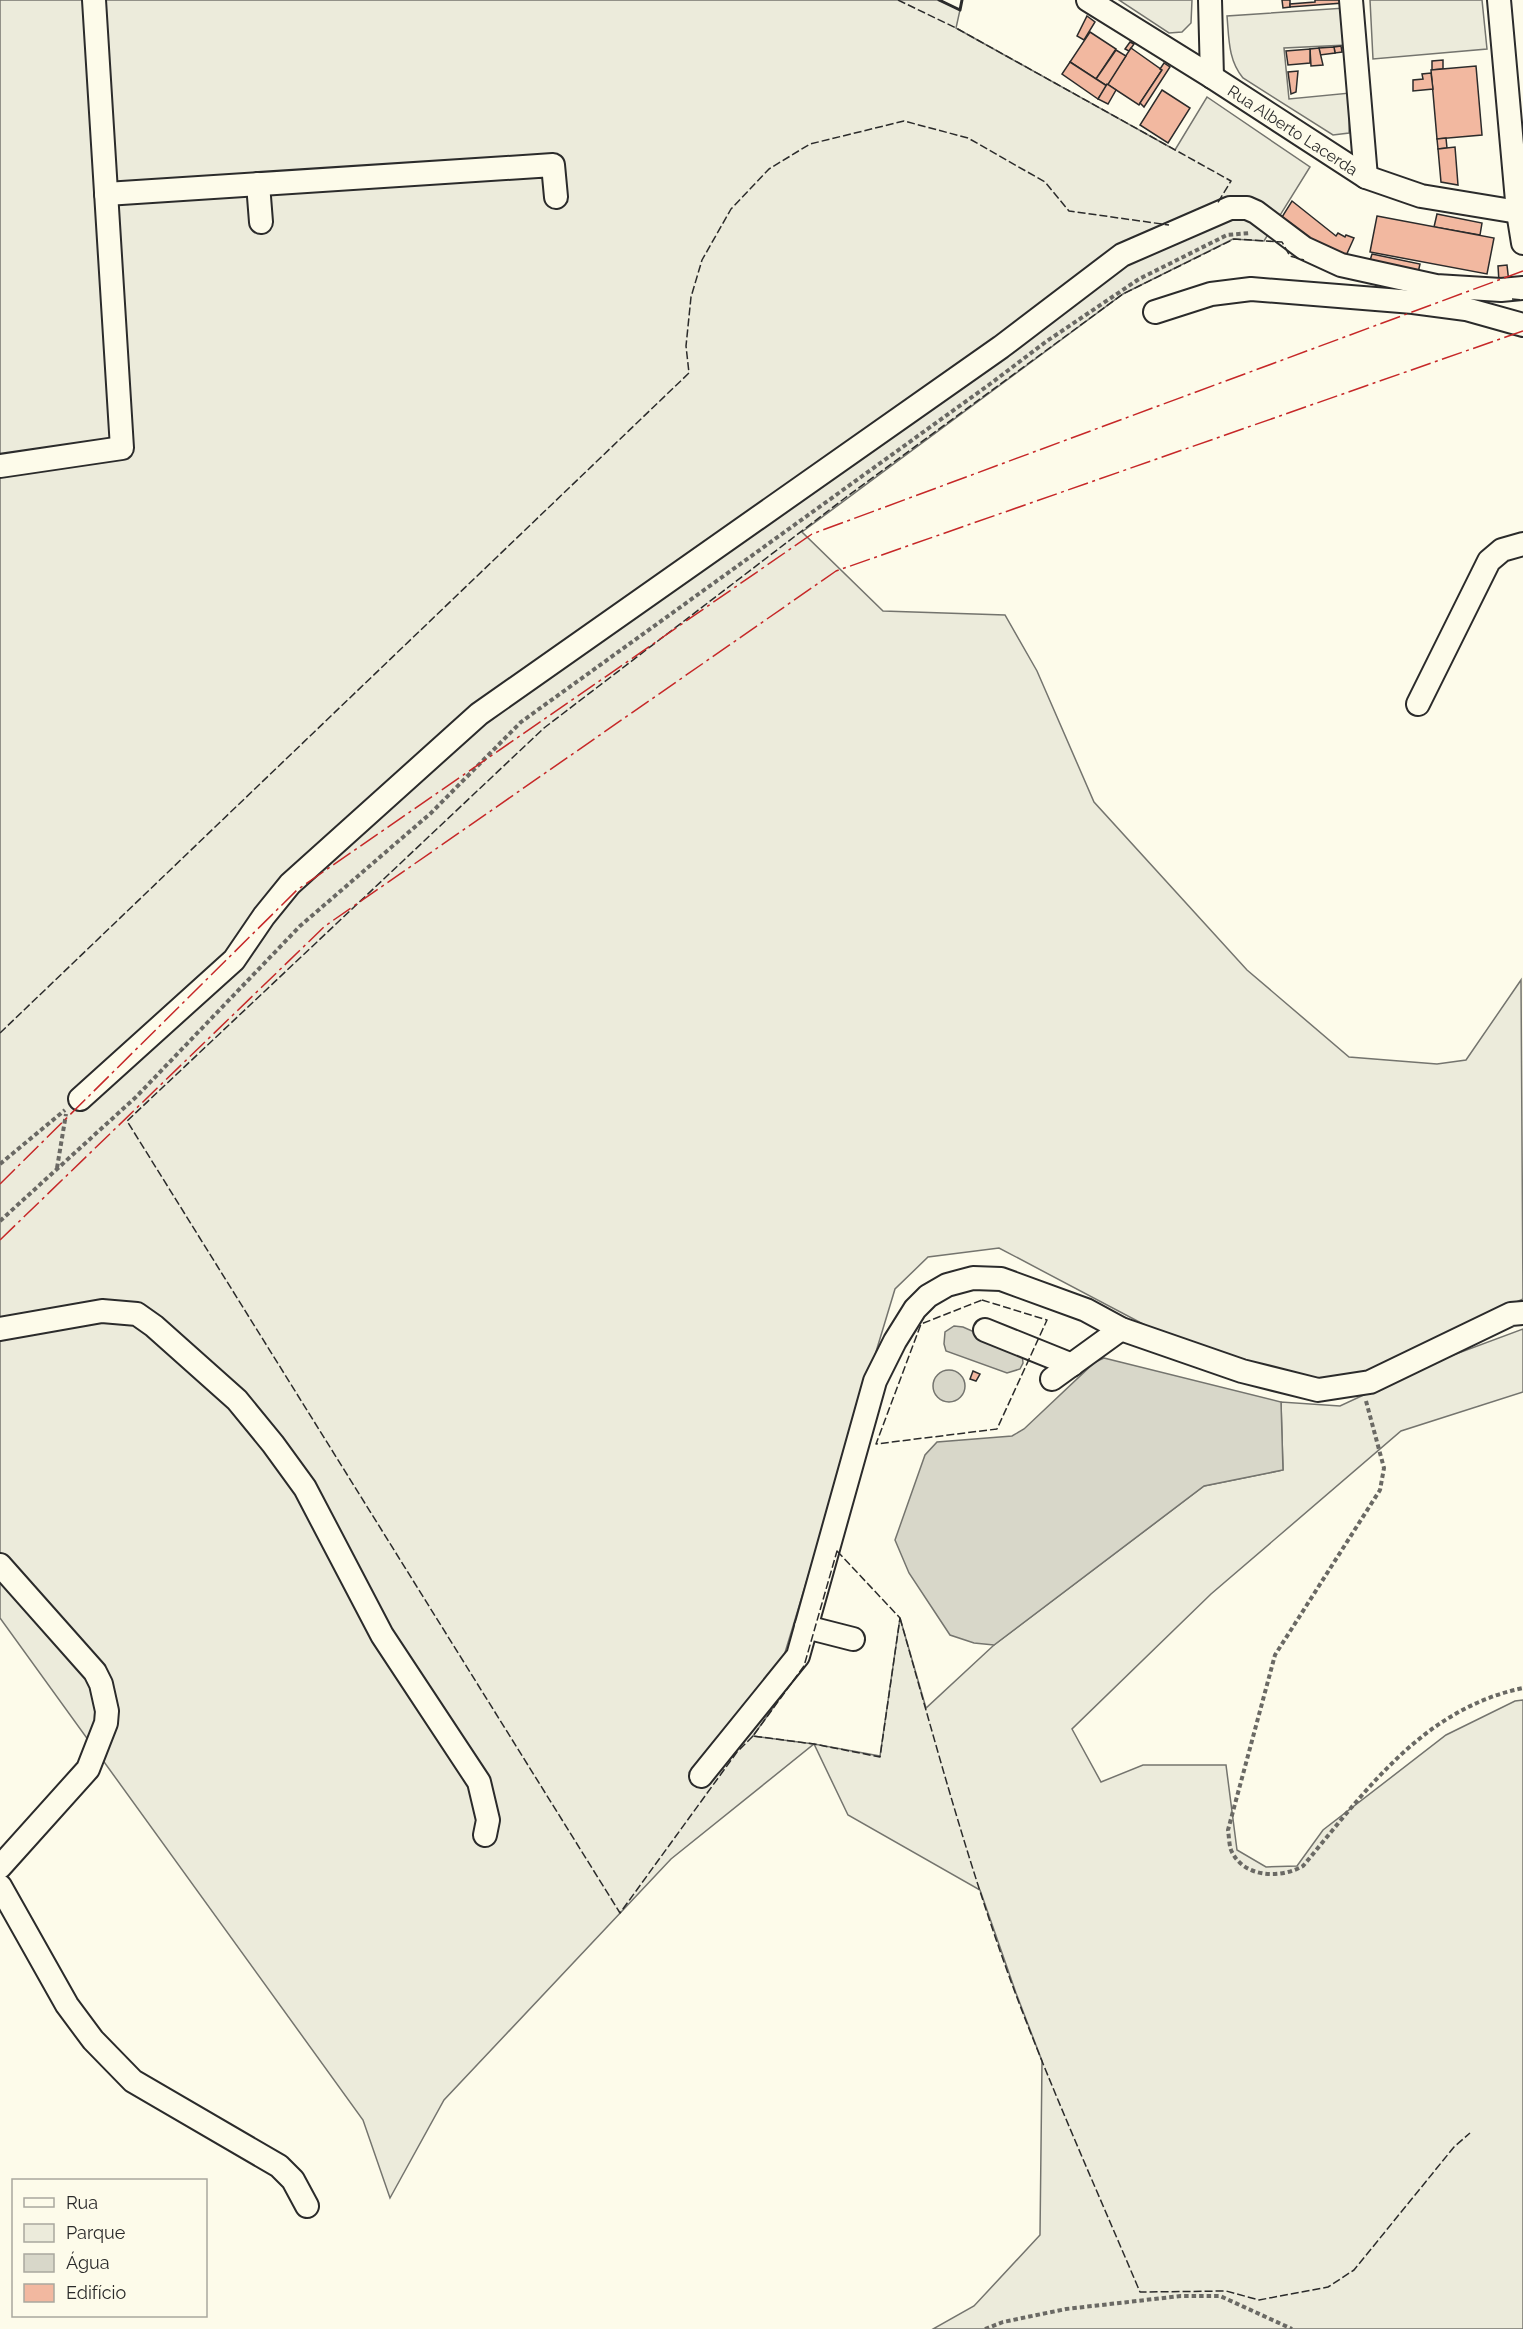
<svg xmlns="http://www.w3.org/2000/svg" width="1523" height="2329" viewBox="0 0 1523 2329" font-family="Raleway,sans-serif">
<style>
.green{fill:#ecebdb;stroke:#74746e;stroke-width:1.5}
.water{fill:#d8d7c9;stroke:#74746e;stroke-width:1.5}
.building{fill:#f2b8a0;stroke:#2b2b2b;stroke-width:1.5}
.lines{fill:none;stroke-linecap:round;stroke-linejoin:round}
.minor-casing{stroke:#2b2b2b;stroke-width:26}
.path{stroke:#6a6964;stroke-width:4;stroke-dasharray:4.5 3;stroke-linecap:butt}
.minor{stroke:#fdfbea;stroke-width:22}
.fence{stroke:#2b2b2b;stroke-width:1.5;stroke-dasharray:8 3;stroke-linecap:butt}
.wall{stroke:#2b2b2b;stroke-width:3}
.power{stroke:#c62828;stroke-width:1.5;stroke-dasharray:21 4.5 3 4.5;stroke-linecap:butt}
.labels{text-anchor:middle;stroke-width:4.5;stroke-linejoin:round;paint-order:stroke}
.street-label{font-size:16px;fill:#2b2b2b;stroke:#fdfbea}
</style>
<rect width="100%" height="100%" fill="#fdfbea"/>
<!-- green -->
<g class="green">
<path d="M0,0H939L960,10L956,28L1175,150L1207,97L1310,167L1264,241L1233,239L1123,294L802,532L883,611L1005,615L1037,671L1094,802L1247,970L1349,1057L1437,1064L1466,1060L1521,980L1523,1299L1360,1375L1303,1382L1162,1334L999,1248L928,1257L895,1289L784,1656L795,1677L753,1736L814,1744L880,1756L900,1618L926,1708L994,1645L1204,1486L1283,1470L1281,1402L1340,1406L1437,1361L1523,1329V1392L1401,1431L1211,1594L1072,1729L1101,1782L1143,1765H1226L1237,1850L1266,1867L1297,1866L1323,1830L1446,1735L1515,1701L1523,1700V2329H933L974,2306L1040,2235L1042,2061L1016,1993L980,1890L848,1815L814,1744L671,1859L444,2100L390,2198L363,2120L0,1618Z"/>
<path d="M1119,0H1192L1191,23L1182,32L1169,33Z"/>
<path d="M1370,0H1482L1487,49L1373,59Z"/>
<path d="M1345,8L1347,45L1284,48L1289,99L1350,93L1349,133L1333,135L1243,78C1228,60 1229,38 1227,16Z"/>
</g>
<!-- water -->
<g class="water">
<path d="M954,1326L963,1327L1022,1353L1023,1363L1020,1369L1007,1373L946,1351L944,1344L945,1332Z"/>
<path d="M1104,1358L1281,1402L1283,1470L1204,1486L994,1645L974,1643L950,1635L909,1573L895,1540L925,1455L937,1442L1012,1436L1024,1429L1095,1362Z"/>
<circle cx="949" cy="1386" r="16"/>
</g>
<!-- building -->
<g class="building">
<path d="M1282,0H1290V7L1283,8Z"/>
<path d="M1315,0H1342L1343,3L1290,7V4L1315,2Z"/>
<path d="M1087,16L1095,22L1084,40L1077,36Z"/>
<path d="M1090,32L1116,49L1096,79L1070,62Z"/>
<path d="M1130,42L1134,44L1129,51L1125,49Z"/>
<path d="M1341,46L1342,52L1335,53L1334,47Z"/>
<path d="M1334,47L1335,53L1320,55L1319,48Z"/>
<path d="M1131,48L1162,70L1139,105L1107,84Z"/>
<path d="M1319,48L1323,65L1311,66L1310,49Z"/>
<path d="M1310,49V63L1288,65L1286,51Z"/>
<path d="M1116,50L1126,56L1107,86L1096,79Z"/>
<path d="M1443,60V69L1432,70V61Z"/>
<path d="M1070,62L1107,86L1098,99L1062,74Z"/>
<path d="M1164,63L1170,67L1144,107L1140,103L1162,70L1160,69Z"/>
<path d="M1476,66L1482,135L1437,139L1431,70Z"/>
<path d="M1298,71L1296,92L1291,94L1288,72Z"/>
<path d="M1431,73L1433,89L1413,91V80L1423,79L1422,74Z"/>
<path d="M1107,84L1116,90L1108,104L1098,99Z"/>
<path d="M1162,90L1190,108L1168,143L1140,125Z"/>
<path d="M1446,138L1447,148L1438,149L1437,139Z"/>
<path d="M1455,147L1458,185L1441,182L1438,149Z"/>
<path d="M1292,201L1336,236L1338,233L1345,237L1346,235L1354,238L1345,258L1311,242L1282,217Z"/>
<path d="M1437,214L1482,223L1480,235L1434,227Z"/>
<path d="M1377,216L1494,238L1487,274L1370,252Z"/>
<path d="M1372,254L1420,264L1418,273L1369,264Z"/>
<path d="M1507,265L1509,283L1499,282L1498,266Z"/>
<path d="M973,1371L980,1374L976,1381L970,1379Z"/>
</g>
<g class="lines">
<!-- minor casing -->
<g class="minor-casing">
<g id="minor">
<path d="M1088,0L1212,77L1366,177L1421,196L1518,212"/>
<path d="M1210,0L1212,77"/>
<path d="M1351,0L1366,177"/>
<path d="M1499,0L1518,212L1523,243"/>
<path d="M258,184L261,222"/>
<path d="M106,194L553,165L556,197"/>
<path d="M1155,312L1211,294L1251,289L1413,302L1466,309L1523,325"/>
<path d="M0,466L122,448L94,0"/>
<path d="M1418,704L1489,561L1502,550L1523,544"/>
<path d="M80,1099L234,960L264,916L290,884L479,714L1001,347L1122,255L1230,208H1247L1256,212L1304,248L1341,265L1436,286L1501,290L1523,288"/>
<path d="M0,1329L102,1311L137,1314L154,1326L237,1400L273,1444L305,1488L382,1635L479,1782L488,1820L485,1835"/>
<path d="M985,1330L1072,1365"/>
<path d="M1052,1379L1121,1329"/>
<path d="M0,1565L95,1672L101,1684L107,1711L106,1723L88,1769L0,1867"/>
<path d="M806,1627L853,1639"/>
<path d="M701,1776L798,1656L875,1381L895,1341L915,1309L928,1296L947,1285L973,1278L1001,1279L1086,1310L1121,1329L1242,1371L1318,1390L1370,1382L1511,1314L1523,1313"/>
<path d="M0,1886L67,2005L93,2040L133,2081L279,2166L293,2180L307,2206"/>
</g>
</g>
<!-- path -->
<g class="path">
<path d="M0,1164L65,1110"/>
<path d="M57,1168L66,1114"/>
<path d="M0,1221L136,1097L300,926L431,813L521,722L990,384L1047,341L1139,279L1227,235L1251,233"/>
<path d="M1366,1401L1384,1468L1380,1490L1275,1655L1228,1830C1229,1836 1229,1844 1231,1850C1243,1878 1280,1879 1303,1866C1365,1792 1422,1709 1523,1688"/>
<path d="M985,2329L1003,2322L1066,2309L1181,2296H1220L1292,2329"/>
</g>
<!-- minor -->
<use href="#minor" class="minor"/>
<!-- fence -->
<g class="fence">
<path d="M898,0L956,28L1231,181L1217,204"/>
<path d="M1512,299L1523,300"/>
<path d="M0,1033L689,373L686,346L691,297L702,260L731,209L769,169L810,144L904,121L968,138L1045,182L1069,211L1169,225"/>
<path d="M982,1300L1047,1320L997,1429L876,1444L921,1324Z"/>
<path d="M837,1551L900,1618L880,1757L814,1744L753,1736L804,1666Z"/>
<path d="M900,1618C936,1745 970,1872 1016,1995C1054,2095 1098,2193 1140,2292L1226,2291L1259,2300L1328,2287L1354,2270L1454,2147L1470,2133"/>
<path d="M753,1736L737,1752L620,1913L127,1121L544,728L845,498L1123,294L1234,239L1282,242L1290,256L1304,260"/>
</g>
<!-- wall -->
<path class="wall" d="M939,0L960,10L962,0"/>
<!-- power -->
<g class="power">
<path d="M0,1184L297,890L812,534L1523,271"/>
<path d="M0,1240L325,926L836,571L1523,331"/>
</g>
</g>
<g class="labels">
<!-- street labels -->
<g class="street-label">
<text transform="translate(1293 130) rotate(33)" y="6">Rua Alberto Lacerda</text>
</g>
</g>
<!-- legend -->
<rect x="12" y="2179" width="195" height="138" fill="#fdfbea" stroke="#a9a89e" stroke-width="1.5"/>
<rect x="24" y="2198" width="30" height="9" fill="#fdfbea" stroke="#a9a89e" stroke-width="1.5"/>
<text x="66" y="2209" font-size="18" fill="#2b2b2b">Rua</text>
<rect x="24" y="2224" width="30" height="18" fill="#ecebdb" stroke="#a9a89e" stroke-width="1.5"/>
<text x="66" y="2239" font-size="18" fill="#2b2b2b">Parque</text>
<rect x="24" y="2254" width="30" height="18" fill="#d8d7c9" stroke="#a9a89e" stroke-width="1.5"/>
<text x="66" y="2269" font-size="18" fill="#2b2b2b">Água</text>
<rect x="24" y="2284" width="30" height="18" fill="#f2b8a0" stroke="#a9a89e" stroke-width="1.5"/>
<text x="66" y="2299" font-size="18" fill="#2b2b2b">Edifício</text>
</svg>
